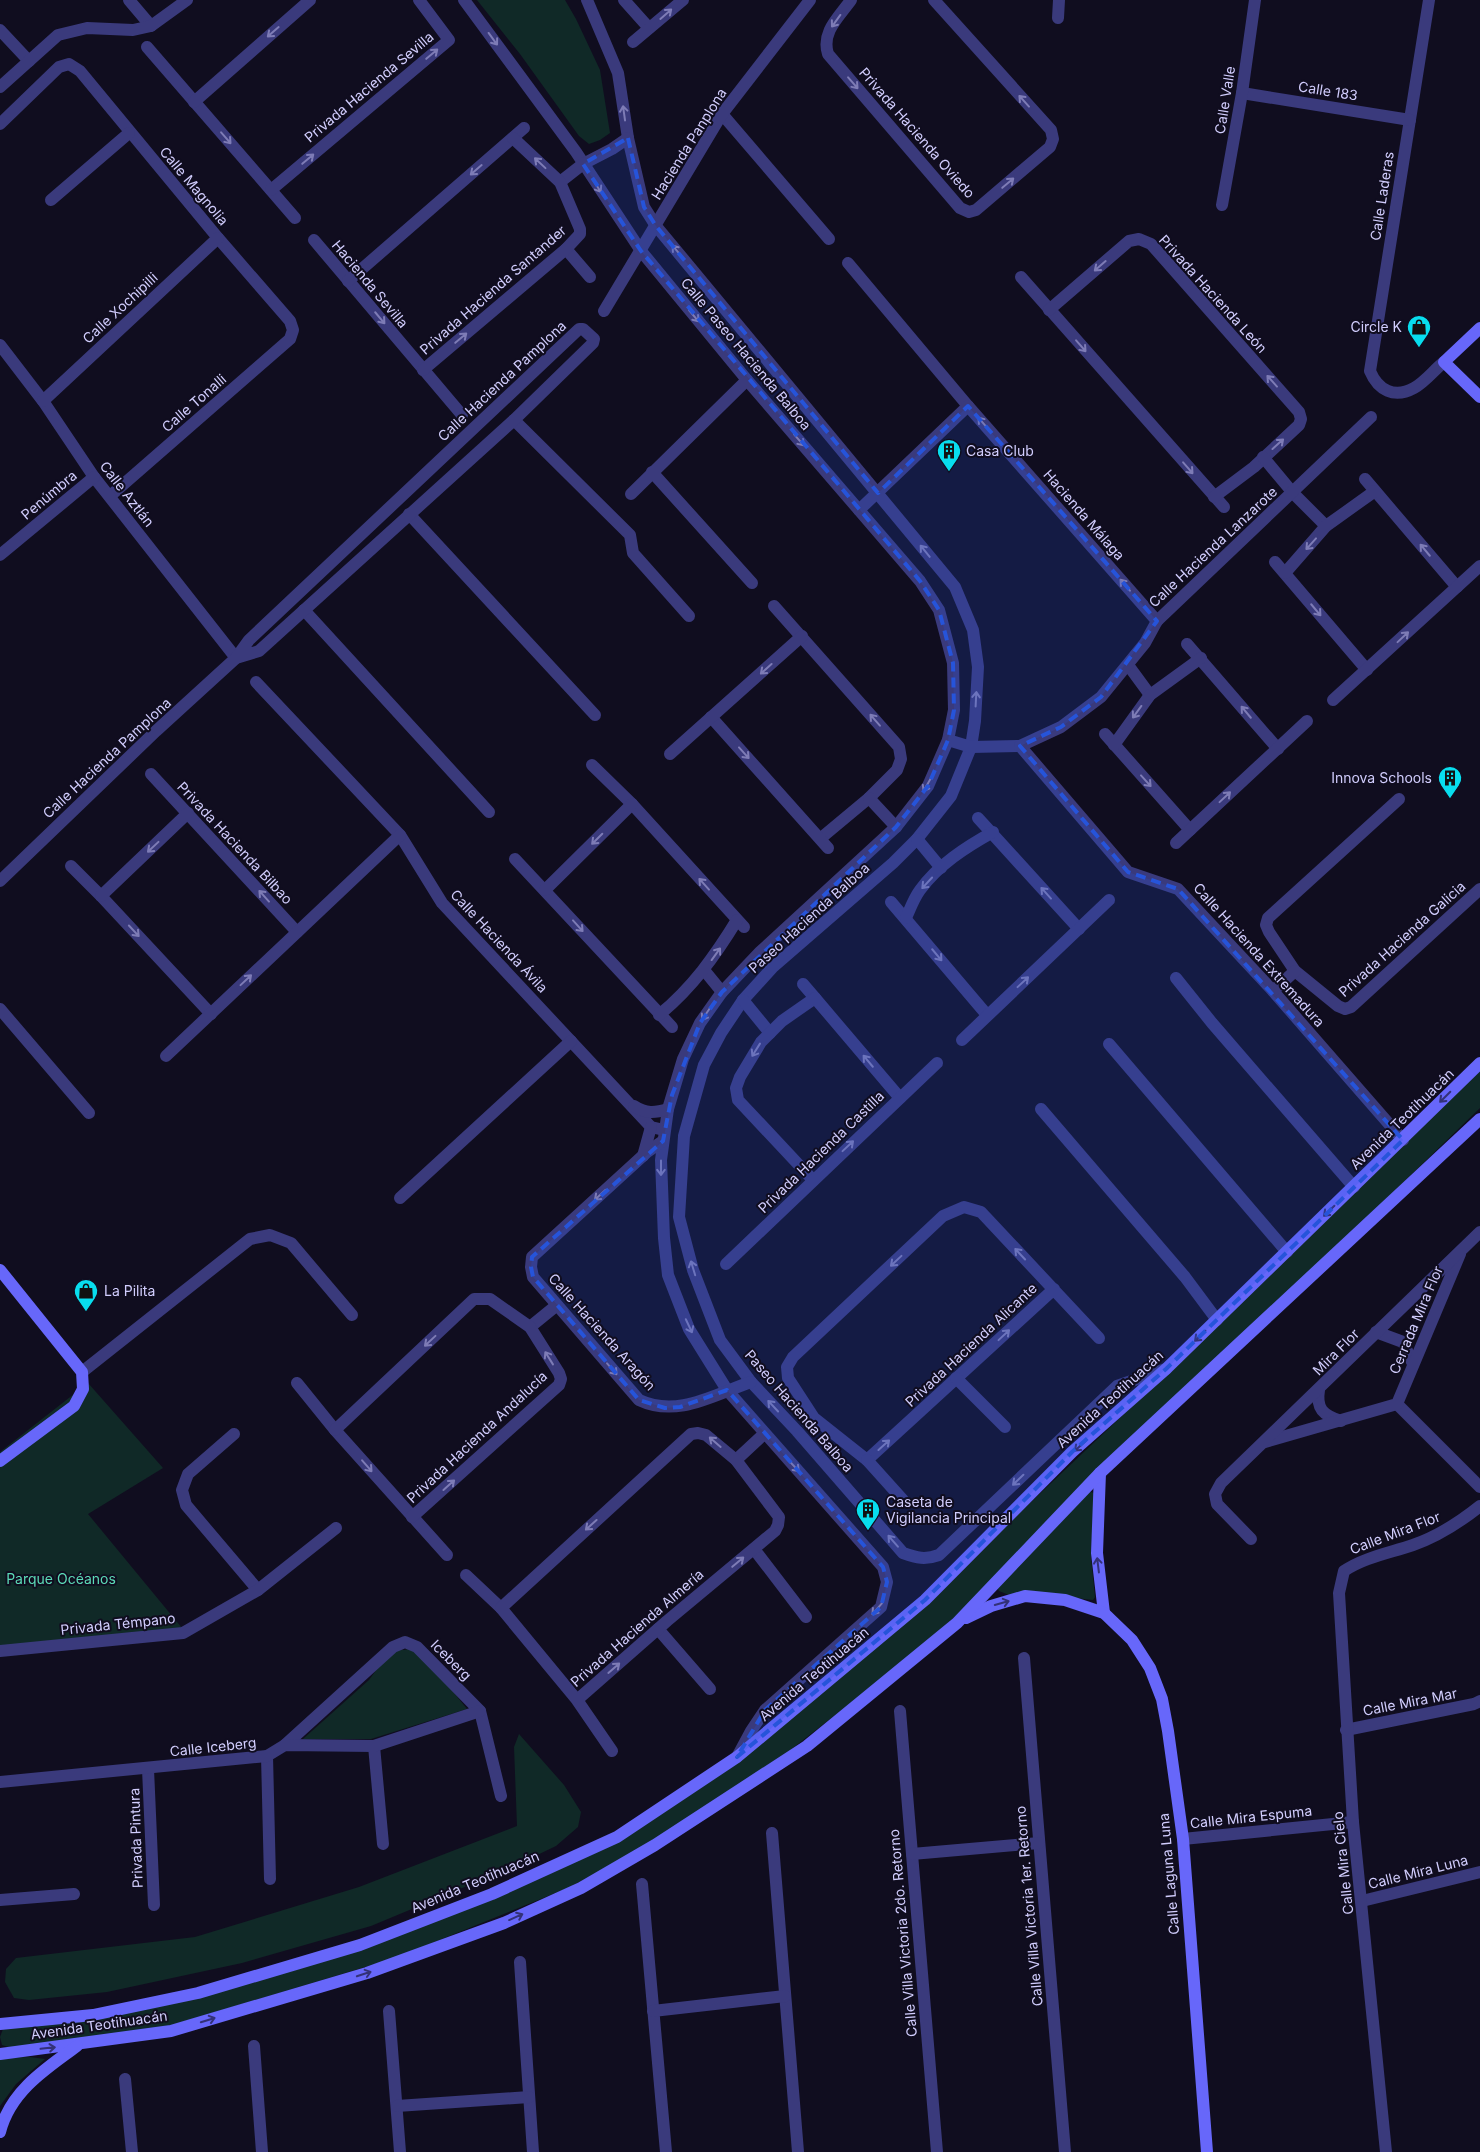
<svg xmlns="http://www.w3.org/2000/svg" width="1480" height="2152" viewBox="0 0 1480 2152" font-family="Inter,sans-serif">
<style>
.green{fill:#102927}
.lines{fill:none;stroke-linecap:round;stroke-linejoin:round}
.street{stroke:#3a3a7c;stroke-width:12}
.secondary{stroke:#6767fa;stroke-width:12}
.oneway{stroke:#7e7cb6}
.oneway2{stroke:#333177}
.marked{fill:#2654da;fill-opacity:0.2;stroke:#2654da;stroke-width:4;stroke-dasharray:10 6;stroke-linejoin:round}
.labels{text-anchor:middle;stroke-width:4;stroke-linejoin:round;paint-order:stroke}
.street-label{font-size:14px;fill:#d1cdfd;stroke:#100d1f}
.poi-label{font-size:14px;fill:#d1cdfd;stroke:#100d1f;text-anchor:start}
.park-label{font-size:14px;fill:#5cdab7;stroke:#100d1f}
</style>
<rect width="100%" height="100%" fill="#100d1f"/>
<!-- green -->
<g class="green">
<path d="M477,0H565L576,19L600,70L610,133L600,140L589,144L579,136L520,54Z"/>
<path d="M1480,1067V1108L957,1615L893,1670L789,1751L638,1850L568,1888L395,1958L169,2026L11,2048L2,2045L0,2037L3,2029L195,1999L573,1862L738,1763L995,1536L1161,1379Z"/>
<path d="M88,1383L163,1468L88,1514L182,1628L0,1647V1452Z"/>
<path d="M1088,1491L1094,1493L1091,1558L1095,1597L1093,1600L1028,1593L1009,1595L999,1591L997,1588Z"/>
<path d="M393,1647L404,1650L417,1647L467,1709L371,1739H303L369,1680Z"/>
<path d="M519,1734L564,1785L581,1812L578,1827L556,1846L508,1869L371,1926L242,1963L107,1992L29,2000L14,1998L5,1982L6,1969L16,1958L195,1937L359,1887L517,1826L514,1747Z"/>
<path d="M30,2057L45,2059L16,2084L0,2106V2058Z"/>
</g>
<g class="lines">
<!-- street -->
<g class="street">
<path d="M129,0L151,26"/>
<path d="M464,0L576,152L641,251L747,380L920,581L939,610L953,663L954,710L948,740L928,786L896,827L760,952L722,992L700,1023L683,1059L668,1109L661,1160L664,1238L668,1275L689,1329L727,1390L883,1567L887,1582L881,1607L765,1710L751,1731L737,1757"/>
<path d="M587,0L618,73L628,138L644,207L656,226L955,587L973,630L978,667L975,721L971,747L951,796L917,839L893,863L773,967L743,1000L721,1033L704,1065L684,1136L679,1217L693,1270L720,1340L751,1382L797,1431L903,1553C917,1558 925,1560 939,1555L1117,1386L1166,1369"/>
<path d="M624,0L649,28"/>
<path d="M851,0C839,17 821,32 828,54L960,208L969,212L976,210L1050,147L1053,139L1051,130L934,0"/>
<path d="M1429,0L1370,371C1378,390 1394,399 1414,388C1425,382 1434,370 1444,362"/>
<path d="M1058,18L1059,0"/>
<path d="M0,30L29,61"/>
<path d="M633,42L683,0"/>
<path d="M147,47L295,218"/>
<path d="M0,87L58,35L87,28L133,30L151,26L187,0"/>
<path d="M1242,93L1410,120"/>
<path d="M194,102L310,0"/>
<path d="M722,114L829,239"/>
<path d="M0,124L59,67L69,64L80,71L218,238L290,321L293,330L290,339L110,496"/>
<path d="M560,182L583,164L612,149L628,138"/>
<path d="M271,190L449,40L419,0"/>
<path d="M51,200L129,133"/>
<path d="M1222,205L1242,93L1255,0"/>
<path d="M314,240L462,415"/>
<path d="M566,249L590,277"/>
<path d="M848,263L968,406L1157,621"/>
<path d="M1021,277L1224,507"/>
<path d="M348,281L524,128"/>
<path d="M1049,310L1129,241L1139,239L1151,244L1299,412L1301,419L1299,425L1254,467L1214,497"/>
<path d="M604,311L722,114L810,0"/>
<path d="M0,345L43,401L94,477L236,658"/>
<path d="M423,370L566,249L580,234V229L560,182L513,138"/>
<path d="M43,401L218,238"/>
<path d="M514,420L630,535L633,553L689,616"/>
<path d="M1263,457L1293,493L1326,526"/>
<path d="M652,472L752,583"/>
<path d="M1365,479L1457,587"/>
<path d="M631,494L747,380"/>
<path d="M859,510L968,406"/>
<path d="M409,514L595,715"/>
<path d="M0,555L94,477"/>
<path d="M1275,562L1367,670"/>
<path d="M1285,573L1326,526L1375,491"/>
<path d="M774,606L899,747L901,759L897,770L869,798L821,838"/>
<path d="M304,610L489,812"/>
<path d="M1187,644L1278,749"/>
<path d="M1128,665L1150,695"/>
<path d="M256,682L400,835L442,903L651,1127L664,1130"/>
<path d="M1333,700L1480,566"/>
<path d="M711,717L828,848"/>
<path d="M1105,734L1190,830"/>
<path d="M948,740L971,747L1020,746L1061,727L1101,697L1145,643L1157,621L1371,417"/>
<path d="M1114,745L1150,695L1201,658"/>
<path d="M1020,746L1128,872L1178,889L1273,991L1403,1140"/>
<path d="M670,754L802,636"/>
<path d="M592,765L632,804L744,927"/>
<path d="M151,774L297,932"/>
<path d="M869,798L896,827"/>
<path d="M1399,799L1268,918L1266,925L1269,932L1295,971L1338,1006L1345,1009L1351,1007L1480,889"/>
<path d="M978,818L1079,929"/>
<path d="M917,839L941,868"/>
<path d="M1176,843L1307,721"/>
<path d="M515,859L672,1027"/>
<path d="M71,866L101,896L211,1014"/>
<path d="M0,881L156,731L236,658L249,640L579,329H583L594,339L593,343L514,420L259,651L236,658"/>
<path d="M545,890L632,804"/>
<path d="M101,896L188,813"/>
<path d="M891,902L987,1015"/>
<path d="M906,918C910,909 914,898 920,890C938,865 966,847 993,832"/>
<path d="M704,970L722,992"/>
<path d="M1176,978L1212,1023L1354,1187"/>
<path d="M803,984L815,998"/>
<path d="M1273,991L1295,971"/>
<path d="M743,1000L770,1033"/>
<path d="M0,1009L89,1113"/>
<path d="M659,1015C692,988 715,956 737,920"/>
<path d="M962,1040L1109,900"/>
<path d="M1109,1044L1287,1252"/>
<path d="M166,1056L400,835"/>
<path d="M634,1106C646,1114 655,1113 668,1109"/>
<path d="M1041,1109L1185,1277L1217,1320"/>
<path d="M663,1141L647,1152L532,1257L531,1267L533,1277L639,1400C677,1418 713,1395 751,1382"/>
<path d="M643,1156L651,1127"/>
<path d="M813,1180L738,1100L736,1088L740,1077L761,1042L782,1021L815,998L900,1098"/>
<path d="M400,1198L571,1041"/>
<path d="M726,1264L937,1063"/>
<path d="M1054,1289L867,1460L814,1418L788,1378L787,1367L793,1357L943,1216L964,1207L981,1212L1099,1338"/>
<path d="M530,1327L557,1305"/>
<path d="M1376,1332L1403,1342L1413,1364"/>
<path d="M82,1372L250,1239L270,1235L291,1243L352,1315"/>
<path d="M956,1378L1005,1427"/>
<path d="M297,1383L335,1430L447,1555"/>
<path d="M1319,1390C1316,1409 1323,1415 1341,1421"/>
<path d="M1397,1404L1480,1487"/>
<path d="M335,1430L474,1299H490L530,1327L559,1373L561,1379L559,1385L412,1517"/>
<path d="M234,1434L188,1474L182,1490L186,1505L258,1590"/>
<path d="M1265,1442L1397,1404L1460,1254"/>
<path d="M736,1460L764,1434"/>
<path d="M867,1460L903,1500"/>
<path d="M1251,1539L1217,1504L1215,1494L1221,1483L1480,1232"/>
<path d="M754,1549L806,1617"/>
<path d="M466,1575L501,1608"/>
<path d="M658,1629L710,1689"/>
<path d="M0,1651L183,1633L258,1590L336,1528"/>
<path d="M1024,1658L1065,2152"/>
<path d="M577,1700L667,1621L775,1531L778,1525L779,1517L736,1460L706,1435L698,1433L691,1434L501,1608L577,1700L612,1751"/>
<path d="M900,1711L937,2152"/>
<path d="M1346,1730L1474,1704L1480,1701"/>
<path d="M285,1745L393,1647L405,1642L417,1647L480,1711L501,1796"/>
<path d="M374,1746L383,1844"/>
<path d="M267,1756L270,1879"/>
<path d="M148,1769L154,1905"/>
<path d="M0,1782L267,1756L285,1745L374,1746L480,1711"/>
<path d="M772,1833L798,2152"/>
<path d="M1183,1839L1353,1822"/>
<path d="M912,1854L1039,1843"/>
<path d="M642,1884L666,2152"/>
<path d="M0,1900L74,1894"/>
<path d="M1362,1901L1480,1872"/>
<path d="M520,1962L533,2152"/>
<path d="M389,2011L400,2152"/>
<path d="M653,2011L785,1996"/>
<path d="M254,2046L262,2152"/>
<path d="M125,2079L132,2152"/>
<path d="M397,2106L529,2097"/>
<path d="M1386,2152L1353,1822L1339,1593L1344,1571C1365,1557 1390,1553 1413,1545C1439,1536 1460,1522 1480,1506"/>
</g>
<!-- secondary -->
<g class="secondary">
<path d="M1480,328L1444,362L1480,397"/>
<path d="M0,1270L82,1372L83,1389L74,1406L0,1461"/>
<path d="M1100,1473L1097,1553L1104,1613"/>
<path d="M966,1618L991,1606L1025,1596L1065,1600L1104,1613L1132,1640L1150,1668L1162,1699L1168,1731L1183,1839L1207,2152"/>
<path d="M0,2024L93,2015L198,1993L360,1945L492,1894L617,1837L737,1757L925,1600L1072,1452L1166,1369L1480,1063"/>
<path d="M0,2054L171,2031L367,1973L504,1923L581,1888L655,1845L807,1746L957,1623L1100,1473L1480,1119"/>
<path d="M0,2132C10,2092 45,2069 77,2046"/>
</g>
</g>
<!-- one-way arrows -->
<defs><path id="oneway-shaft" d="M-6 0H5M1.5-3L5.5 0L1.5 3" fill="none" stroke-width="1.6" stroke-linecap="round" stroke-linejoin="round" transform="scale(1.25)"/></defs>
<g class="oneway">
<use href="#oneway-shaft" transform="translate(666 14) rotate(-41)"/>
<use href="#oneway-shaft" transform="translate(836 21) rotate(126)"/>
<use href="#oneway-shaft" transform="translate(273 32) rotate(139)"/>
<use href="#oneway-shaft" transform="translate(493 39) rotate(54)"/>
<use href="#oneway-shaft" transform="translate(432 54) rotate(-40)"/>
<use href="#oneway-shaft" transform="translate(853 83) rotate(49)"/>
<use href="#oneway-shaft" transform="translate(1024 101) rotate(-132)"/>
<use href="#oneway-shaft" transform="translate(624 113) rotate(-98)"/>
<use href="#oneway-shaft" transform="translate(226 138) rotate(49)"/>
<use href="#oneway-shaft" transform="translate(308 159) rotate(-40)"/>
<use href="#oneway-shaft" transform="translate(540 163) rotate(-137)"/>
<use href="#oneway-shaft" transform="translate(476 170) rotate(139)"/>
<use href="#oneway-shaft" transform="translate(1008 183) rotate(-40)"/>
<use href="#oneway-shaft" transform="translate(597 186) rotate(57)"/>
<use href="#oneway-shaft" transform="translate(677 251) rotate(-130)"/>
<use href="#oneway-shaft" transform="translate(1100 266) rotate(139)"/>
<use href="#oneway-shaft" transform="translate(694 316) rotate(50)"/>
<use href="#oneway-shaft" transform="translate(380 318) rotate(50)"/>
<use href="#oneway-shaft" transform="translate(461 338) rotate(-40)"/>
<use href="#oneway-shaft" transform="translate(1081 346) rotate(49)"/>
<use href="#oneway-shaft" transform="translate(1272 381) rotate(-132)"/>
<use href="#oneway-shaft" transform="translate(983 423) rotate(-131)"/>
<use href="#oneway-shaft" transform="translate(799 440) rotate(49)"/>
<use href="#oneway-shaft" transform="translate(1278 444) rotate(-42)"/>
<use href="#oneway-shaft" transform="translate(1188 468) rotate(49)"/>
<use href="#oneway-shaft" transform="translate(1311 544) rotate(132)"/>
<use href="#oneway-shaft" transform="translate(1425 550) rotate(-130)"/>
<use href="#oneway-shaft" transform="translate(925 551) rotate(-129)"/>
<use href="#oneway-shaft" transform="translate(1125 585) rotate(-131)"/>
<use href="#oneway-shaft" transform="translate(1316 610) rotate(50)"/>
<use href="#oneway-shaft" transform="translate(1403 637) rotate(-43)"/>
<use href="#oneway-shaft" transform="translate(766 669) rotate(138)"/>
<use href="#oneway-shaft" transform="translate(976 699) rotate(-87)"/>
<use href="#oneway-shaft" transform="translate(1137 712) rotate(126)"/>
<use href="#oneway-shaft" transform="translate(1246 712) rotate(-130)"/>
<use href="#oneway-shaft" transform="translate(875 720) rotate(-131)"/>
<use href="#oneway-shaft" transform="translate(744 753) rotate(48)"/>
<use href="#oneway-shaft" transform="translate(1146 781) rotate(48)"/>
<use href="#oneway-shaft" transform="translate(927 785) rotate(120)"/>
<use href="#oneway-shaft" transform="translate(1225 797) rotate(-43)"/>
<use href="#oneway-shaft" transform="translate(597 839) rotate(135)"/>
<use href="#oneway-shaft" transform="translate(153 847) rotate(137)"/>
<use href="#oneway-shaft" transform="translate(927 883) rotate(133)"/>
<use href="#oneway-shaft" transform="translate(704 884) rotate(-132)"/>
<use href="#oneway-shaft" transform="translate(1046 893) rotate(-132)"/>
<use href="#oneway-shaft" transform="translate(264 896) rotate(-132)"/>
<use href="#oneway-shaft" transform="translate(578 926) rotate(48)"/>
<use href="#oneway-shaft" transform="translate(134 931) rotate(47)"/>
<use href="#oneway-shaft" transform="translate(716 954) rotate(-54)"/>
<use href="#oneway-shaft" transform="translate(937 955) rotate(50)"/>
<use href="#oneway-shaft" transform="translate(246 980) rotate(-43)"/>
<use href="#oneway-shaft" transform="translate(1023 982) rotate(-43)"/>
<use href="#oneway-shaft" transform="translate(706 1014) rotate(124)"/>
<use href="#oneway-shaft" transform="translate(756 1050) rotate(122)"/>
<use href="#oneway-shaft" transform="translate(868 1061) rotate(-130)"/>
<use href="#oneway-shaft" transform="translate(848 1146) rotate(-43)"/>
<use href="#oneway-shaft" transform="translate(661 1168) rotate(90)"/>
<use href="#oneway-shaft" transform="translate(600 1195) rotate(137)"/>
<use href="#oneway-shaft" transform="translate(1020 1254) rotate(-133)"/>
<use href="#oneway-shaft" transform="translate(896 1261) rotate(137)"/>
<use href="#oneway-shaft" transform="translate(693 1268) rotate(-107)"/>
<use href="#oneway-shaft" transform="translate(689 1326) rotate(65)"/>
<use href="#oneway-shaft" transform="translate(1004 1335) rotate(-43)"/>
<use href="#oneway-shaft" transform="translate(430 1341) rotate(137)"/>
<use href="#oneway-shaft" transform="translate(549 1358) rotate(-122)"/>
<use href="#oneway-shaft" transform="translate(612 1369) rotate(49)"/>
<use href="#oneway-shaft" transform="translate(773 1406) rotate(-133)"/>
<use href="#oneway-shaft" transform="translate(715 1442) rotate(-139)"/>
<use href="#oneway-shaft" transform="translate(884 1445) rotate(-42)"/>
<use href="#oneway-shaft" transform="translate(367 1466) rotate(49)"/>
<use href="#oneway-shaft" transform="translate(794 1466) rotate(47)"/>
<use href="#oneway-shaft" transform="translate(1018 1480) rotate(136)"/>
<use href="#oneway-shaft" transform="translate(449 1485) rotate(-42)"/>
<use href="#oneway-shaft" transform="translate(591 1525) rotate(138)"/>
<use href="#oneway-shaft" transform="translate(893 1541) rotate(-131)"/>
<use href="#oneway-shaft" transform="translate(738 1562) rotate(-40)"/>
<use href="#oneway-shaft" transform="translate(877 1609) rotate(131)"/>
<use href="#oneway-shaft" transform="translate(614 1668) rotate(-41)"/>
</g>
<g class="oneway2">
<use href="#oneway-shaft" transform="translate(1445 1097) rotate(135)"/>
<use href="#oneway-shaft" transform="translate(1329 1211) rotate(136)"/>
<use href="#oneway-shaft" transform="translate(1200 1336) rotate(136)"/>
<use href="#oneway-shaft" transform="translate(1080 1446) rotate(138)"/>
<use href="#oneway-shaft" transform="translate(1098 1565) rotate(-97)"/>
<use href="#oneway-shaft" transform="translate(1002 1603) rotate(-16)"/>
<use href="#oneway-shaft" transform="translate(516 1917) rotate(-24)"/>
<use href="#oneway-shaft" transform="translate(364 1974) rotate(-18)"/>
<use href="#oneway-shaft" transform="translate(208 2020) rotate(-17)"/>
<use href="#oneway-shaft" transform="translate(48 2048) rotate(-6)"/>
</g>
<!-- marked area -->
<path class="marked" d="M628,138L644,207L656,226L878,493L968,406L1157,621L1101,697L1061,727L1020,746L1128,872L1178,889L1403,1140L1166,1369L1072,1452L925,1600L737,1757L765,1710L881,1607L887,1582L883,1567L727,1390L680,1407L665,1408L639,1400L533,1277L531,1267L532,1257L663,1141L672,1095L700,1023L722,992L896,827L928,786L948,740L954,710L953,663L939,610L920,581L641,251L583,164Z"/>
<!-- icons -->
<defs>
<g id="shop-pin" transform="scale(1.25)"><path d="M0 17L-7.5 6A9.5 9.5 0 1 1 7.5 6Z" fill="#08ddee" stroke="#100d1f"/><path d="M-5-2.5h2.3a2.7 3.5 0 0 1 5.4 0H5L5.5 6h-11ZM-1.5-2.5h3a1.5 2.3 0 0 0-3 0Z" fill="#111"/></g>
<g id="building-pin" transform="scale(1.25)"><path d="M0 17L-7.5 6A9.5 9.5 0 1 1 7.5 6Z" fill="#08ddee" stroke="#100d1f"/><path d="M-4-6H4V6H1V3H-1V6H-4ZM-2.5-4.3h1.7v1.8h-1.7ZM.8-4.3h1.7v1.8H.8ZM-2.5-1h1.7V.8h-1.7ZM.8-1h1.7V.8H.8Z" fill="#111"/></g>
</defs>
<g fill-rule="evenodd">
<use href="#shop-pin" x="1419" y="327"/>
<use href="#building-pin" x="949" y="451"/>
<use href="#building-pin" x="1450" y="778"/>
<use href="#shop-pin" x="86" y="1291"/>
<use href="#building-pin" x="868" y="1510"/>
</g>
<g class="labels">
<!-- street labels -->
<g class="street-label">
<text transform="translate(369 87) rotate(-40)" y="5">Privada Hacienda Sevilla</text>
<text transform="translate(1328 91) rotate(9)" y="5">Calle 183</text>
<text transform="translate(1225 100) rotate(-81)" y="5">Calle Valle</text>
<text transform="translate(917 133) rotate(49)" y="5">Privada Hacienda Oviedo</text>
<text transform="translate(689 144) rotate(-58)" y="5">Hacienda Panplona</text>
<text transform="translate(194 186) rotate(50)" y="5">Calle Magnolia</text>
<text transform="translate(1382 196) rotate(-81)" y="5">Calle Laderas</text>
<text transform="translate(370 284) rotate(50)" y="5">Hacienda Sevilla</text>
<text transform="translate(493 290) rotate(-41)" y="5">Privada Hacienda Santander</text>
<text transform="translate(1213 294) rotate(48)" y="5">Privada Hacienda León</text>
<text transform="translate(120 308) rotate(-43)" y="5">Calle Xochipilli</text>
<text transform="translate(746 354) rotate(50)" y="5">Calle Paseo Hacienda Balboa</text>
<text transform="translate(502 381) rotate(-43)" y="5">Calle Hacienda Pamplona</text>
<text transform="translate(194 403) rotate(-41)" y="5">Calle Tonalli</text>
<text transform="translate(127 494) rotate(52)" y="5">Calle Aztlán</text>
<text transform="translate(49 495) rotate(-40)" y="5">Penúmbra</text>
<text transform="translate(1084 515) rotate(49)" y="5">Hacienda Málaga</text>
<text transform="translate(1213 547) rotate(-43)" y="5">Calle Hacienda Lanzarote</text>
<text transform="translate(107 758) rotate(-43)" y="5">Calle Hacienda Pamplona</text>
<text transform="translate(235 843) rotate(47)" y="5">Privada Hacienda Bilbao</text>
<text transform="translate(809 918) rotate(-42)" y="5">Paseo Hacienda Balboa</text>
<text transform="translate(1402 939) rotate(-42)" y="5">Privada Hacienda Galicia</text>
<text transform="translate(499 941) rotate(47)" y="5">Calle Hacienda Ávila</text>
<text transform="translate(1259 955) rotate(48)" y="5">Calle Hacienda Extremadura</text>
<text transform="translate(1402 1119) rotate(-44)" y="5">Avenida Teotihuacán</text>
<text transform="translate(821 1152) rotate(-44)" y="5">Privada Hacienda Castilla</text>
<text transform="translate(1416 1320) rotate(-67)" y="5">Cerrada Mira Flor</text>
<text transform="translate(602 1332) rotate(48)" y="5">Calle Hacienda Aragón</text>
<text transform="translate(971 1345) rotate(-43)" y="5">Privada Hacienda Alicante</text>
<text transform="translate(1336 1352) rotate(-45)" y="5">Mira Flor</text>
<text transform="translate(1110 1399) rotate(-42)" y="5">Avenida Teotihuacán</text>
<text transform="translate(799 1411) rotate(49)" y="5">Paseo Hacienda Balboa</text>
<text transform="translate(477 1437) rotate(-43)" y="5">Privada Hacienda Andalucía</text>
<text transform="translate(1395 1533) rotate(-21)" y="5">Calle Mira Flor</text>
<text transform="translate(118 1624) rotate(-6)" y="5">Privada Témpano</text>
<text transform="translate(637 1628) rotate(-41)" y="5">Privada Hacienda Almería</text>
<text transform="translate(451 1660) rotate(45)" y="5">Iceberg</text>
<text transform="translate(814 1674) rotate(-40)" y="5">Avenida Teotihuacán</text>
<text transform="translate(1410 1702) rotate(-11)" y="5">Calle Mira Mar</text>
<text transform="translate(213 1747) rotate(-6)" y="5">Calle Iceberg</text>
<text transform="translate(1251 1817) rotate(-6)" y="5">Calle Mira Espuma</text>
<text transform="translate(136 1838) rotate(-92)" y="5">Privada Pintura</text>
<text transform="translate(1343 1863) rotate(-96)" y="5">Calle Mira Cielo</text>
<text transform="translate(1418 1872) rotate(-14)" y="5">Calle Mira Luna</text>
<text transform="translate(1169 1874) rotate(-95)" y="5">Calle Laguna Luna</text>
<text transform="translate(475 1882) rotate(-23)" y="5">Avenida Teotihuacán</text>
<text transform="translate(1029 1906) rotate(-95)" y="5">Calle Villa Victoria 1er. Retorno</text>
<text transform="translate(903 1933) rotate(-95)" y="5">Calle Villa Victoria 2do. Retorno</text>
<text transform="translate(99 2025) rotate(-8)" y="5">Avenida Teotihuacán</text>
</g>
<!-- poi labels -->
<g class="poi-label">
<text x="1402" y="332" text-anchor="end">Circle K</text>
<text x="966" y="456">Casa Club</text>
<text x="1432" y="783" text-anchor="end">Innova Schools</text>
<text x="104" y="1296">La Pilita</text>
<text x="886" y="1507">Caseta de<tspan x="886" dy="16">Vigilancia Principal</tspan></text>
</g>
<!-- park labels -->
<g class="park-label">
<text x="61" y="1584">Parque Océanos</text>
</g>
</g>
</svg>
